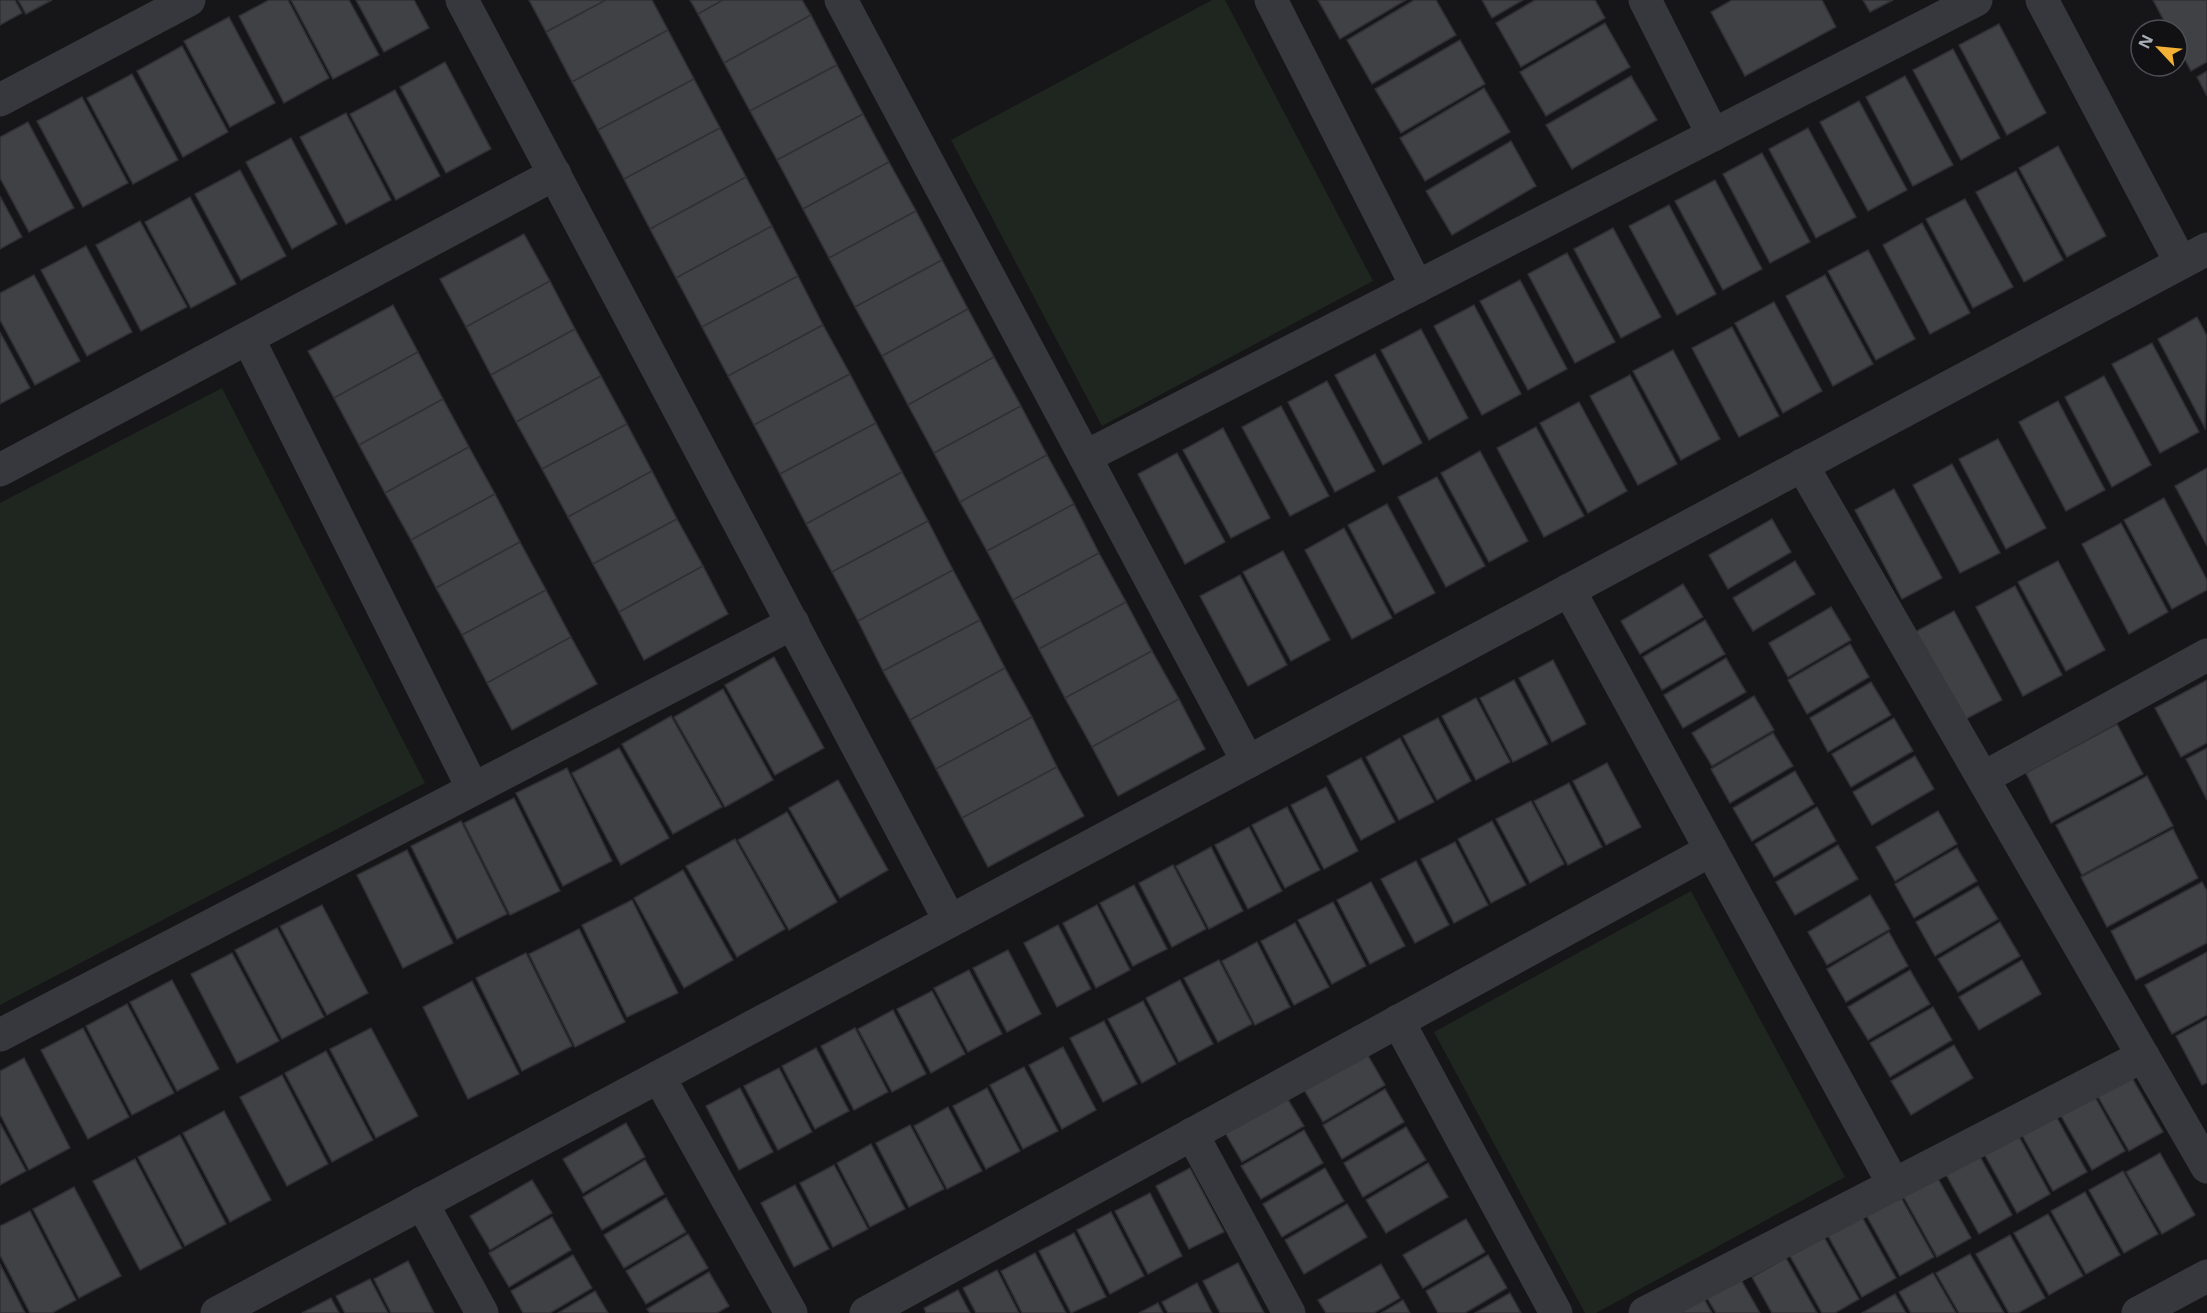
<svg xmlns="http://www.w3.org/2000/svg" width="2207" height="1313" viewBox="0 0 2207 1313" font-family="'Open Sans',sans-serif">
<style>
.green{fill:#1e261f}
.building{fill:#404145;stroke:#303034;stroke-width:1.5}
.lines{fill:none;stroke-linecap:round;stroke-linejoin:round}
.minor{stroke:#37383d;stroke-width:33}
</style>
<rect width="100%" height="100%" fill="#161618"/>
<!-- green -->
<g class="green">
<path d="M1212,0H1225L1373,281L1102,426L951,140Z"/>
<path d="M222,388L425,783L0,1005V503Z"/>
<path d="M1691,891L1845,1177L1596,1313H1585L1434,1032Z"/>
</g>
<!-- building -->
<g class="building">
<path d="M0,0H15L22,13L0,25Z"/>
<path d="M18,0H52L26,14Z"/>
<path d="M269,0H288L329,78L284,103L239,16Z"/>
<path d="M291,0H349L379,55L333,79Z"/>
<path d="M356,0H414L429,28L384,52Z"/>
<path d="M529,0H606L546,32Z"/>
<path d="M606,0H652L668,30L572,82L546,32Z"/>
<path d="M690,0H723L698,14Z"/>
<path d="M723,0H802L811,15L724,63L698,14Z"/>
<path d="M1318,0H1406L1340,39Z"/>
<path d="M1414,0H1436L1456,35L1372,84L1347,40Z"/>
<path d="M1482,0H1523L1492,18Z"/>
<path d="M1535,0H1595L1605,18L1521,67L1496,23Z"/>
<path d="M1732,0H1822L1836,27L1745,76L1711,12Z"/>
<path d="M1863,0H1893L1870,12Z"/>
<path d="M2153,0H2207V62L2191,71L2177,45V30H2169Z"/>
<path d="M811,15L837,65L750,111L724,63Z"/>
<path d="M229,17L275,103L230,127L184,41Z"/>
<path d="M1605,23L1630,67L1546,116L1520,72Z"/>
<path d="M1999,24L2046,113L2007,135L1959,45Z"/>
<path d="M668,30L694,79L598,130L572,82Z"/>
<path d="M1460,40L1485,84L1401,133L1375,89Z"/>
<path d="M182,46L228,132L183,157L137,71Z"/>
<path d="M1953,49L2000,138L1961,160L1913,70Z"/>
<path d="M445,62L491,149L446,173L400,87Z"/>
<path d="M837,65L863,114L777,160L750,111Z"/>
<path d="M2207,71V96L2197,77Z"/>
<path d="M132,74L178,160L133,184L87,98Z"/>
<path d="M1631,76L1657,120L1572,169L1546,125Z"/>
<path d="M1905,76L1953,165L1913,186L1866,97Z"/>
<path d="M694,79L720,128L624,179L598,130Z"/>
<path d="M1484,88L1510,132L1425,181L1400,138Z"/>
<path d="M395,90L440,176L396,200L350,114Z"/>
<path d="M82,97L128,183L83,207L37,121Z"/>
<path d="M1859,101L1907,190L1868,211L1820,122Z"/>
<path d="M346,113L391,200L346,224L300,137Z"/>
<path d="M863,114L889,162L803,209L777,160Z"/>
<path d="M28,122L74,208L29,232L0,178V137Z"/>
<path d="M720,128L746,177L650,229L624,179Z"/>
<path d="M1808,128L1856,217L1816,238L1769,149Z"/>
<path d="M291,138L337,224L292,249L246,162Z"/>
<path d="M1511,141L1536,186L1452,235L1426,191Z"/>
<path d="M2058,146L2106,236L2067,257L2019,168Z"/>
<path d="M1762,153L1810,242L1770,263L1723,174Z"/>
<path d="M889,162L916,211L829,258L803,209Z"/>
<path d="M240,170L286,256L241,280L195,194Z"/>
<path d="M2016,171L2063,260L2024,282L1976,192Z"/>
<path d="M746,177L772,226L676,278L650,229Z"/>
<path d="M1715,180L1762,269L1723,290L1675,201Z"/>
<path d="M0,196L22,237L0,249Z"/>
<path d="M190,197L236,284L191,308L145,222Z"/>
<path d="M1965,199L2013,287L1973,308L1926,219Z"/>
<path d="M1669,205L1716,294L1677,315L1629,226Z"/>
<path d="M916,211L942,260L855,307L829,258Z"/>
<path d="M140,221L187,307L141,331L96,245Z"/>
<path d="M1922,223L1970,313L1930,334L1883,245Z"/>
<path d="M772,226L798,276L702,327L676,278Z"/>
<path d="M1613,228L1661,317L1621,338L1574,249Z"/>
<path d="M524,234L550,281L466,327L440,279Z"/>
<path d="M86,246L132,332L87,356L41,270Z"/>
<path d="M1868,250L1915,339L1876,360L1828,271Z"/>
<path d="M1567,253L1615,342L1575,363L1528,274Z"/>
<path d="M942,260L968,309L882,356L855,307Z"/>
<path d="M34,275L80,361L35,385L0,320V293Z"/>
<path d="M1825,275L1873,364L1833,386L1786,296Z"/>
<path d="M798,276L823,325L728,376L702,327Z"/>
<path d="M1520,280L1567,369L1528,390L1480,301Z"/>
<path d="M550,281L575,329L491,375L466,327Z"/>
<path d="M1774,302L1822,391L1783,413L1735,323Z"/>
<path d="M393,305L418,352L334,398L308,351Z"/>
<path d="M1474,305L1521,394L1482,415L1434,326Z"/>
<path d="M968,309L994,357L908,405L882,356Z"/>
<path d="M2197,317L2207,336L2205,428L2158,339Z"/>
<path d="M823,325L850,374L754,425L728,376Z"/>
<path d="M1732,327L1779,416L1739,437L1692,348Z"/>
<path d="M575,329L601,376L516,422L491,375Z"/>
<path d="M1421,329L1468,418L1429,440L1381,350Z"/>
<path d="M0,332L30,388L0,404Z"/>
<path d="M2152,343L2199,432L2160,453L2112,364Z"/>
<path d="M1673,350L1720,439L1681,460L1633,371Z"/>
<path d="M418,352L443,399L359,445L334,398Z"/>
<path d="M1375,354L1422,443L1383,465L1335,375Z"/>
<path d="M994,357L1021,406L934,453L908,405Z"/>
<path d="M850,374L876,423L780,474L754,425Z"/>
<path d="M1630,375L1677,464L1638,485L1590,396Z"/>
<path d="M601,376L627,424L542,469L516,422Z"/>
<path d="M2104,376L2151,465L2112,487L2065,397Z"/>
<path d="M1327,381L1375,471L1335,492L1288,402Z"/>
<path d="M443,399L469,447L385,493L359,445Z"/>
<path d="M2058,401L2105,490L2066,511L2019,422Z"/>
<path d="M1579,402L1627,491L1588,513L1540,423Z"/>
<path d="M1021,406L1047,455L960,502L934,453Z"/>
<path d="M1281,406L1329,496L1290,516L1242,427Z"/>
<path d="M876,423L902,472L806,524L780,474Z"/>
<path d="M627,424L652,471L568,517L542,469Z"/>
<path d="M1536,427L1584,516L1544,537L1497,448Z"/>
<path d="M1223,428L1270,518L1231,538L1183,450Z"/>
<path d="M1998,439L2046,528L2006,549L1959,459Z"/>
<path d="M469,447L495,494L411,540L385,493Z"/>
<path d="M1480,451L1528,541L1489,562L1441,473Z"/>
<path d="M1177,453L1225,542L1185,564L1138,474Z"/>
<path d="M1047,455L1074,504L987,551L960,502Z"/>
<path d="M1952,464L2000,553L1960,573L1913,485Z"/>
<path d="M2207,468V546L2175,486Z"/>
<path d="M652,471L677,519L593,564L568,517Z"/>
<path d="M902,472L928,521L832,572L806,524Z"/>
<path d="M1437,477L1485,566L1446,587L1398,497Z"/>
<path d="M1894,489L1942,578L1902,599L1855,510Z"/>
<path d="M495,494L520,542L436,588L411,540Z"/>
<path d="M2164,498L2207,580V590L2172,609L2124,520Z"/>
<path d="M1074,504L1099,553L1013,600L987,551Z"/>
<path d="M1387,504L1435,593L1395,614L1348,525Z"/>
<path d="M677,519L703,566L619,612L593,564Z"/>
<path d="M1772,519L1791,552L1728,589L1709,555Z"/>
<path d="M928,521L953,570L858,621L832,572Z"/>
<path d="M2121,523L2168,612L2129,634L2082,544Z"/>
<path d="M1344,528L1392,618L1352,639L1305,550Z"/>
<path d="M520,542L546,590L462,635L436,588Z"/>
<path d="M1283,551L1330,640L1291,661L1243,572Z"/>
<path d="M1099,553L1126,602L1039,649L1013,600Z"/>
<path d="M1795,561L1815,594L1753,631L1733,598Z"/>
<path d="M2058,561L2105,650L2066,671L2018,582Z"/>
<path d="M703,566L728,614L644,660L619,612Z"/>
<path d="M953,570L980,620L883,671L858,621Z"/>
<path d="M1240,575L1287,665L1248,686L1200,596Z"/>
<path d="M1683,584L1703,617L1640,654L1621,621Z"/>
<path d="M2015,586L2062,675L2023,696L1976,607Z"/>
<path d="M546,590L571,637L487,683L462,635Z"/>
<path d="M1126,602L1152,651L1065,698L1039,649Z"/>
<path d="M1831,607L1851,640L1788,677L1769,643Z"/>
<path d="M1954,611L2002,700L1962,721L1915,632Z"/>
<path d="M980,620L1005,668L910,720L883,671Z"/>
<path d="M1705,620L1725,654L1662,690L1643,657Z"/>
<path d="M571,637L597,684L512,730L487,683Z"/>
<path d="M1850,644L1869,677L1807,714L1788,680Z"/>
<path d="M1152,651L1179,699L1092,747L1065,698Z"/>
<path d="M774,657L824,748L775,775L725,685Z"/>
<path d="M1726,658L1746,692L1683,728L1664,695Z"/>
<path d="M1553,660L1586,724L1552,742L1519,678Z"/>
<path d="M1005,668L1032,717L936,769L910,720Z"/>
<path d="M1514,680L1548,744L1513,762L1480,698Z"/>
<path d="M2207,680V743L2181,757L2155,708Z"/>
<path d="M1871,682L1891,715L1828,752L1810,718Z"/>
<path d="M723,689L773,780L725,807L674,717Z"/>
<path d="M1754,696L1774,730L1712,766L1692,733Z"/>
<path d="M1476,698L1510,762L1476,780L1442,716Z"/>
<path d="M1179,699L1205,749L1118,796L1092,747Z"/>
<path d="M671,716L722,807L673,834L622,744Z"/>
<path d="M1032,717L1057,767L962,818L936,769Z"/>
<path d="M1438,718L1471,781L1437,800L1403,736Z"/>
<path d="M1894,718L1913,751L1851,787L1832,754Z"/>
<path d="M2117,724L2143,774L2051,823L2026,773Z"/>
<path d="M1773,733L1793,766L1730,803L1711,769Z"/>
<path d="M1400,738L1434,802L1399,820L1366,757Z"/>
<path d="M619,748L669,838L621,865L572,773Z"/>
<path d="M2207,748V800L2186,759Z"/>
<path d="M1915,756L1934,789L1872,825L1853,792Z"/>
<path d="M1361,758L1395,822L1361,840L1327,776Z"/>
<path d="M1607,763L1641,827L1606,845L1573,781Z"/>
<path d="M1057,767L1084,816L988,867L962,818Z"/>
<path d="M567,768L612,861L563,886L516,793Z"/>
<path d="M1795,771L1814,804L1752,841L1733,808Z"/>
<path d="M2147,776L2173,826L2082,875L2056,825Z"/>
<path d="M838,780L888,870L840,898L789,808Z"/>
<path d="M1569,783L1602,847L1568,865L1534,801Z"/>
<path d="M1326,787L1358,851L1324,869L1291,805Z"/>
<path d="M514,798L560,891L510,915L464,823Z"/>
<path d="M1531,801L1564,864L1530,883L1496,819Z"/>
<path d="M1287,807L1320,870L1285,888L1252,825Z"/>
<path d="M1817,807L1836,841L1774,877L1755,844Z"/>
<path d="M1938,811L1957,844L1895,881L1876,847Z"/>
<path d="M787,812L837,902L789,930L738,840Z"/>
<path d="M461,821L507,914L457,939L411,846Z"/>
<path d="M1492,821L1526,885L1491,903L1458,839Z"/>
<path d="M1249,827L1282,891L1248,909L1215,845Z"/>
<path d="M2173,829L2198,878L2107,927L2081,877Z"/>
<path d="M735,839L785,929L737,957L686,866Z"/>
<path d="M1455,842L1488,905L1454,923L1421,859Z"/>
<path d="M1838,845L1858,879L1795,915L1776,882Z"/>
<path d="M1211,847L1243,911L1209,929L1176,866Z"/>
<path d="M1957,848L1977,881L1914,918L1895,884Z"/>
<path d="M407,850L453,943L403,968L357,875Z"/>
<path d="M1416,861L1449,925L1415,943L1381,879Z"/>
<path d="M1173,865L1206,929L1172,947L1139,883Z"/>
<path d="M683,870L733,960L684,988L634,898Z"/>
<path d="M1371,882L1405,946L1370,964L1337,900Z"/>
<path d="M2202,882L2207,891V943L2136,980L2111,931Z"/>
<path d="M1134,885L1167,949L1133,966L1100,903Z"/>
<path d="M1978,886L1998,919L1935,956L1916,922Z"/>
<path d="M1870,895L1890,929L1827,965L1808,932Z"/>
<path d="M632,900L678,993L627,1017L582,925Z"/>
<path d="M1333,902L1366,966L1332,984L1298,920Z"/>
<path d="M322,905L368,993L327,1015L280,926Z"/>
<path d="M1097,905L1130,970L1096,988L1063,923Z"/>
<path d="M2000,922L2020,956L1958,992L1938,959Z"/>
<path d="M1295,923L1329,987L1294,1005L1261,941Z"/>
<path d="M1058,925L1091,989L1057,1007L1024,943Z"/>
<path d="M277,928L324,1017L282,1039L235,950Z"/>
<path d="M579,929L625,1022L575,1047L529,954Z"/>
<path d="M1889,932L1908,966L1846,1002L1827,969Z"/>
<path d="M1257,942L1290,1007L1255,1025L1222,961Z"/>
<path d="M1008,950L1041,1014L1007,1032L973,968Z"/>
<path d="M2207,952V1015L2172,1034L2145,985Z"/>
<path d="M232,953L279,1041L237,1063L191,974Z"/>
<path d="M526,953L572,1046L522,1071L476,978Z"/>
<path d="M1219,960L1252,1024L1218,1042L1184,978Z"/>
<path d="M2022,960L2041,994L1979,1030L1959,997Z"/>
<path d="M969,970L1002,1034L968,1052L934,988Z"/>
<path d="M1910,970L1930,1004L1868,1040L1848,1007Z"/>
<path d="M172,980L219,1069L177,1091L130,1002Z"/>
<path d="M1180,980L1213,1044L1179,1062L1146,998Z"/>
<path d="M472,981L519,1074L468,1099L423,1007Z"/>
<path d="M932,991L965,1054L931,1073L897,1009Z"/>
<path d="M1143,1001L1176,1064L1142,1083L1108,1019Z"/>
<path d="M127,1004L174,1093L132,1115L86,1026Z"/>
<path d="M1933,1007L1952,1040L1890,1077L1870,1043Z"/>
<path d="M893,1010L926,1074L892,1092L858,1029Z"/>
<path d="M2207,1019V1083L2202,1085L2176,1036Z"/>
<path d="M1104,1021L1137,1084L1103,1102L1070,1038Z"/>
<path d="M83,1028L129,1117L88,1139L41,1050Z"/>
<path d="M371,1028L418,1116L376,1138L330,1049Z"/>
<path d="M855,1028L888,1092L854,1110L821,1046Z"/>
<path d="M1954,1045L1973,1078L1911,1115L1891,1081Z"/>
<path d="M1063,1047L1096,1110L1062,1129L1029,1065Z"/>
<path d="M816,1048L849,1111L815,1129L782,1066Z"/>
<path d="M326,1051L373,1140L332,1162L285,1073Z"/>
<path d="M1366,1052L1385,1085L1323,1122L1303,1088Z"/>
<path d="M24,1058L70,1148L29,1170L0,1114V1071Z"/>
<path d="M1024,1067L1058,1131L1023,1149L990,1085Z"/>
<path d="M779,1068L812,1132L778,1150L744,1086Z"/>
<path d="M2127,1069L2163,1132L2129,1151L2093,1088Z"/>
<path d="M282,1075L328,1164L287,1186L240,1097Z"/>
<path d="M740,1088L773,1152L739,1170L706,1106Z"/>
<path d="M987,1088L1020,1151L986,1169L953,1106Z"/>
<path d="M2090,1088L2125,1151L2092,1170L2056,1107Z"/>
<path d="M1385,1089L1404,1122L1342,1159L1323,1125Z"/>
<path d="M1284,1093L1304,1126L1242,1162L1223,1129Z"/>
<path d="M948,1107L982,1171L947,1189L914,1126Z"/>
<path d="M2052,1109L2087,1172L2053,1191L2018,1128Z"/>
<path d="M224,1111L271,1200L230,1222L183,1133Z"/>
<path d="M0,1123L26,1171L0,1185Z"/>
<path d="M626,1123L645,1157L583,1193L563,1159Z"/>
<path d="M910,1125L944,1189L909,1207L876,1143Z"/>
<path d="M1406,1127L1426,1160L1363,1197L1344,1163Z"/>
<path d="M1304,1130L1323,1163L1261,1199L1241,1166Z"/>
<path d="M2016,1131L2050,1194L2017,1213L1982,1150Z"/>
<path d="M180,1135L226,1224L185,1246L138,1157Z"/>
<path d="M871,1144L905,1209L870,1227L837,1163Z"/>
<path d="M1977,1151L2012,1215L1979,1234L1944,1171Z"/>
<path d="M2160,1153L2195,1215L2162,1234L2126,1172Z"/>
<path d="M135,1159L182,1248L140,1270L93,1181Z"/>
<path d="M645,1160L664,1194L602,1230L583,1197Z"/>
<path d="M1428,1163L1448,1197L1386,1233L1366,1200Z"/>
<path d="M834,1165L868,1229L833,1247L800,1183Z"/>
<path d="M1190,1168L1224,1232L1189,1249L1156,1186Z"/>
<path d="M1325,1168L1344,1201L1282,1237L1263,1204Z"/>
<path d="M2123,1171L2158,1234L2124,1253L2089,1190Z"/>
<path d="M1936,1175L1971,1238L1937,1257L1902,1194Z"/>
<path d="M532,1180L552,1213L490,1250L470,1216Z"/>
<path d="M795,1185L829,1249L794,1267L761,1203Z"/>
<path d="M74,1187L121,1276L79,1298L33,1209Z"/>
<path d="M2085,1192L2120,1255L2086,1274L2051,1211Z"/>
<path d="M1150,1193L1182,1256L1148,1274L1115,1211Z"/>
<path d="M1899,1194L1934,1257L1900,1276L1865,1213Z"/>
<path d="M666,1198L686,1232L624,1268L604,1235Z"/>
<path d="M1347,1204L1367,1237L1304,1274L1285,1240Z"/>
<path d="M30,1211L76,1300L52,1313H30L0,1255V1226Z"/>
<path d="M1111,1212L1144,1276L1110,1294L1077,1230Z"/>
<path d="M2048,1214L2083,1276L2049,1295L2014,1233Z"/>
<path d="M1861,1215L1896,1278L1862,1297L1827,1234Z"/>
<path d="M552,1217L571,1250L509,1287L489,1253Z"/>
<path d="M1466,1219L1485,1252L1423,1288L1403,1255Z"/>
<path d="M1074,1233L1106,1297L1071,1313L1039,1251Z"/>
<path d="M688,1234L708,1268L646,1304L626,1271Z"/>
<path d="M2010,1235L2045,1298L2018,1313H2009L1976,1254Z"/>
<path d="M1824,1237L1859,1299L1835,1313H1822L1790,1256Z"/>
<path d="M1035,1253L1066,1313H1022L1001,1271Z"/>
<path d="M1970,1254L2004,1313H1959L1936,1273Z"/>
<path d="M573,1255L592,1288L550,1313H523L511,1291Z"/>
<path d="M1488,1255L1507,1288L1465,1313H1438L1426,1291Z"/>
<path d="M1786,1258L1817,1313H1772L1752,1277Z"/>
<path d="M408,1261L434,1313H391L374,1279Z"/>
<path d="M1238,1263L1264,1313H1220L1203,1281Z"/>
<path d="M0,1264L25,1313H0Z"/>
<path d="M1381,1264L1400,1298L1374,1313H1326L1318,1300Z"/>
<path d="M997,1270L1019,1313H976L963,1288Z"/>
<path d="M709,1272L729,1306L717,1313H650L647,1309Z"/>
<path d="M1933,1273L1956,1313H1911L1899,1292Z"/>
<path d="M1740,1278L1760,1313H1716L1707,1298Z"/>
<path d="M370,1279L388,1313H345L336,1296Z"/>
<path d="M1197,1283L1212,1313H1168L1162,1302Z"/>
<path d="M958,1290L970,1313H926L924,1308Z"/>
<path d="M595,1291L608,1313H558Z"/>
<path d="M1510,1293L1521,1313H1475Z"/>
<path d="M1895,1294L1906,1313H1862Z"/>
<path d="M1703,1297L1712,1313H1675Z"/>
<path d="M331,1298L339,1313H302Z"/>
<path d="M1403,1300L1410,1313H1381Z"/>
<path d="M1158,1303L1163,1313H1139Z"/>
</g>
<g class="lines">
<!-- minor -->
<g class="minor">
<path d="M462,0L950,921"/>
<path d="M841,0L1248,762"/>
<path d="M1271,0L1417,287"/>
<path d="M1645,0L1713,135"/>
<path d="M2042,0L2181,263"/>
<path d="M0,100L189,0"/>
<path d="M248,338L473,789"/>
<path d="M1085,457L1976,0"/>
<path d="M1802,465L2207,1167"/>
<path d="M0,470L555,174"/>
<path d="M1569,590L1894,1185"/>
<path d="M1983,778L2207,655"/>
<path d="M1398,1021L1556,1313"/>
<path d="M0,1035L793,623"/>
<path d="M659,1077L791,1313"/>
<path d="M1192,1134L1289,1313"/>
<path d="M422,1203L482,1313"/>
<path d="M217,1313L2207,249"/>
<path d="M866,1313L1711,850"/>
<path d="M1645,1313L2143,1056"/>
<path d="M2138,1313L2207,1276"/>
</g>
</g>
<!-- north arrow -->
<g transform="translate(2159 48) rotate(296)"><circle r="28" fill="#111113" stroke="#4d4f55" stroke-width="1.5"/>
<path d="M0-4.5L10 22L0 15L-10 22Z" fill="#f2b134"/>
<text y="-9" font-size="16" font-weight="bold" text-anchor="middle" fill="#a8adb8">N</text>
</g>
</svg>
